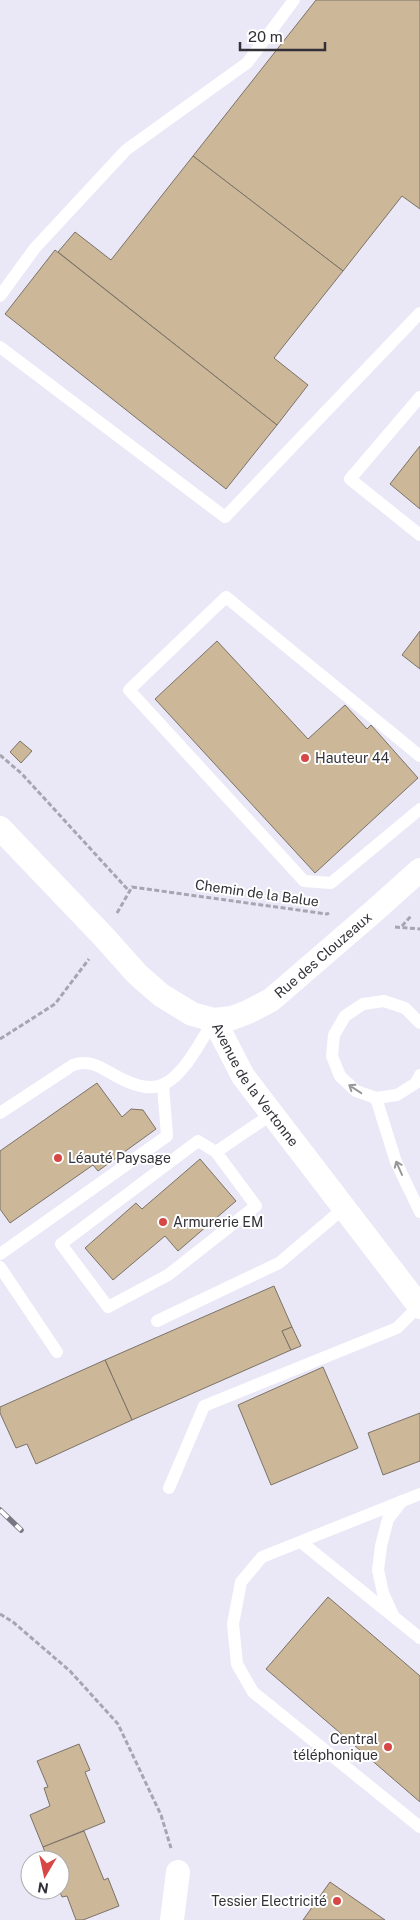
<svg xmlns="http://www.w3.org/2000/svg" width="420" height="1920" viewBox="0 0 420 1920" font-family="'Public Sans',sans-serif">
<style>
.building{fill:#ccb799;stroke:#7b7367}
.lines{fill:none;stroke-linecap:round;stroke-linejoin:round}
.path{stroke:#a6a5b1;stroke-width:3;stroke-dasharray:5 2.5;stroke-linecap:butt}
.lane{stroke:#fff;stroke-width:12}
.street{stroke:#fff;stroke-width:24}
.rail-casing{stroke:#797781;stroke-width:5.5}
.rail{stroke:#fff;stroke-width:4;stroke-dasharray:11;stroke-linecap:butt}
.oneway{stroke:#98989b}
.poi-dot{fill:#d64745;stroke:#fff;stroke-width:2}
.labels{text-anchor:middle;stroke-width:4;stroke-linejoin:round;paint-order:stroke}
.poi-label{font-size:14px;fill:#323137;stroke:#fff;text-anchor:start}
.street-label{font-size:14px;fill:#323137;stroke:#fff}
</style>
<rect width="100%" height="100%" fill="#eae8f7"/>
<!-- building -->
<g class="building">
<path d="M316,0H420V209L402,196L343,271L193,156Z"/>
<path d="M193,156L343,271L274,358L308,385L277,425L58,252L75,232L111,260Z"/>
<path d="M55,250L277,425L226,489L5,314Z"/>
<path d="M420,446V509L390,484Z"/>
<path d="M420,631V669L402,655Z"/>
<path d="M217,641L308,739L345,705L367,729L371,725L418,778L315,873L155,699Z"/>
<path d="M20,741L32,751L21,763L10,752Z"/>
<path d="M97,1083L122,1117L131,1109L143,1110L156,1129L98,1171L93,1165L10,1223L0,1209V1151Z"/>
<path d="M200,1159L236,1201L178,1251L165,1236L113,1280L85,1248L136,1203L142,1209Z"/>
<path d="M274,1286L292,1327L282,1331L291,1350L132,1420L105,1360Z"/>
<path d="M292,1327L301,1346L291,1350L282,1331Z"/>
<path d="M105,1360L132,1420L36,1464L27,1444L16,1448L0,1413V1407Z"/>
<path d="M323,1367L358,1448L271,1485L238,1405Z"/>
<path d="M420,1413V1461L383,1475L368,1433Z"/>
<path d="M328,1597L420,1676V1802L266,1669Z"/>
<path d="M79,1744L90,1770L85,1772L105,1822L43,1847L30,1815L50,1806L44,1788L48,1787L37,1761Z"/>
<path d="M84,1831L104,1880L108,1878L119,1906L83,1920H76L67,1896L62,1897L59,1890L60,1860H48L43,1847Z"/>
<path d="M330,1882L385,1920H303Z"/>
</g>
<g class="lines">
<!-- path -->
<g class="path">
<path d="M0,755L22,774L130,892"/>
<path d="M117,913L132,887L327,914L329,913"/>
<path d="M402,926L411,916"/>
<path d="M395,927L420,929"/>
<path d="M0,1039L55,1004L89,959"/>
<path d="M0,1614L13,1622L70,1671L118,1724L161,1815L171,1848"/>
</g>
<!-- lane -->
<g class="lane">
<path d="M0,296L35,248L126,150L247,63L294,0"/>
<path d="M0,347L225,517L420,313"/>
<path d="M420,397L350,479L420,535"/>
<path d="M420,756L226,597L129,690L304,881L331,883L420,809"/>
<path d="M420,1023L405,1008L384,1001L363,1004L345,1016L334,1035L332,1056L340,1076L356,1091L376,1098L397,1095L416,1083L420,1075"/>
<path d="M376,1098L396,1162L420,1212"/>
<path d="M0,1113L73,1065C87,1060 97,1065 109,1072C124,1081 147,1093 164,1084C185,1074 202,1039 214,1020"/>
<path d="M216,1152L198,1141L61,1244L108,1307L168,1275L256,1206L216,1152L272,1114"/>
<path d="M0,1254L167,1136L163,1085"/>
<path d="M0,1267L57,1352"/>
<path d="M157,1321L279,1263L344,1208"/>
<path d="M169,1488L204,1406L397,1328L420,1305"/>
<path d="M420,1494L262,1557L241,1582L233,1624L237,1664L253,1692L420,1827"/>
<path d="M301,1542L420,1638"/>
<path d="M393,1615L383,1593L378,1570L381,1546L388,1519L402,1501"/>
</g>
<!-- street -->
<g class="street">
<path id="s1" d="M0,828L104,937L137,974L161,995L192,1014L214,1020L243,1076L420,1307"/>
<path id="s2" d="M214,1020L232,1018L248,1012L271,1000L373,912L420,870"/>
<path d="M172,1920L178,1872"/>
</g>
<!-- rail casing -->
<g class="rail-casing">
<path id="rail" d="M0,1510L21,1530"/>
</g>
<!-- rail -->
<use href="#rail" class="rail"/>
</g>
<!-- one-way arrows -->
<defs><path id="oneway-shaft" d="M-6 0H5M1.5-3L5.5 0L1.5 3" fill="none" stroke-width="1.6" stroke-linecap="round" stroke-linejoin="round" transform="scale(1.25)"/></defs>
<g class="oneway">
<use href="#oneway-shaft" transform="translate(355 1089) rotate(-147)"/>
<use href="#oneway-shaft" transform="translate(399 1168) rotate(-114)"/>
</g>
<!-- markers -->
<g class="poi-dot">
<circle cx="305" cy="758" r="5"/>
<circle cx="58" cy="1158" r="5"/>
<circle cx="163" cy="1222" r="5"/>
<circle cx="388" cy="1747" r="5"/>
<circle cx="337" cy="1901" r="5"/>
</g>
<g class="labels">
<!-- poi labels -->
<g class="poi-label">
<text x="315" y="763">Hauteur 44</text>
<text x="68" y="1163">Léauté Paysage</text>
<text x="173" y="1227">Armurerie EM</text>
<text x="378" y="1744" text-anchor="end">Central<tspan x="378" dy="16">téléphonique</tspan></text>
<text x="327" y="1906" text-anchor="end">Tessier Electricité</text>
</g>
<!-- street labels -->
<g class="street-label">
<text transform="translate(257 893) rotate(8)" y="5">Chemin de la Balue</text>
<text dy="5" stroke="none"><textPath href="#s2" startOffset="130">Rue des Clouzeaux</textPath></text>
<text dy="5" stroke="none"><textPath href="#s1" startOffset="368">Avenue de la Vertonne</textPath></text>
</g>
</g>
<!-- north arrow -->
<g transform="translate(45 1875) rotate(189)"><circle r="24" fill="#ffffff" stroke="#adadaf"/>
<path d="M0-4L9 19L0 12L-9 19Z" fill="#d64745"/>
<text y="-8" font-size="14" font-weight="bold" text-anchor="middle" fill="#323137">N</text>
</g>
<!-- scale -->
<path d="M240 42v8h85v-8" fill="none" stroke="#323137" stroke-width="2.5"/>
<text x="248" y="42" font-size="15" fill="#323137" stroke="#ffffff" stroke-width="4" paint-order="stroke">20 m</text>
</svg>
